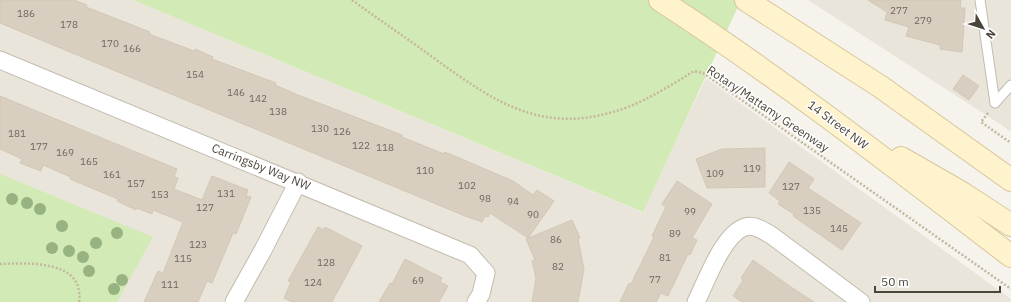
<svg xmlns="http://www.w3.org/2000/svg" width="1011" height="302" viewBox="0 0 1011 302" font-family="'IBM Plex Sans',sans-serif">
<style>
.residential{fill:#eae5da}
.green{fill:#d2eab5}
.building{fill:#d8cfc1;stroke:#d3c7b4}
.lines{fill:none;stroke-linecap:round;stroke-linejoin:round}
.lane-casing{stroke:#c2bbae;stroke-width:11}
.street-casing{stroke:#c2bbae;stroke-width:19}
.secondary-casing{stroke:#d6c79b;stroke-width:24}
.path{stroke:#c4b79f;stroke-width:2.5;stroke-dasharray:2 2;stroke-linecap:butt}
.lane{stroke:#fff;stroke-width:9}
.street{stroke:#fff;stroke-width:17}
.secondary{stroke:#fff3cd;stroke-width:22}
.tree{fill:#97b381}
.labels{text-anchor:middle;stroke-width:3;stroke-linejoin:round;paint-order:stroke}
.number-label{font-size:10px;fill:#6e675b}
.street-label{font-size:12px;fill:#4b4439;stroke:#fff}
</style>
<rect width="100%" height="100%" fill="#f6f3ec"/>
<!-- residential -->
<g class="residential">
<path d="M0,0H133L642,212L706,78L1011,299V302H0Z"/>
<path d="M808,0H1011V132L1003,126Z"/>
</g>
<!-- green -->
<g class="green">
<path d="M133,0H741L643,212Z"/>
<path d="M0,174L153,237L117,302H0Z"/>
</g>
<!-- building -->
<g class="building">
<path d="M0,0H74L87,5L86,7L150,32L149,34L194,51L195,49L213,57L212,59L276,83L275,85L298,95L402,135V137L444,154L445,152L464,160L513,181L533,195L537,190L554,201L528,238L490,213L488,217L485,216L482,222L465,216L0,23Z"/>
<path d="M868,0H961L960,8H965L962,52L940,49V45L906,36L909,27L885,20L887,12Z"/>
<path d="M963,75L979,86L969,100L953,89Z"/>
<path d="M0,96L177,169L174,177L178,178L174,189L202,200L212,176L248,190L246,196L251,197L236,234L233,233L212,283L207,281L198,302H144L158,271L163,273L183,222L153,210L152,214L137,208L136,210L117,201L118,199L70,179L71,177L43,165L41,171L20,163L22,159L0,149Z"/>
<path d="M765,148V187L707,188L696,159L722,149Z"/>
<path d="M789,162L814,179L808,188L861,223L842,250L793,216L794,214L778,204L780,201L769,193Z"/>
<path d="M677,181L712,204L692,238L697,240L690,255L688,254L668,296L661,293L656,302H620L629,283L631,284L654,237L652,236L666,207L662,204Z"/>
<path d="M572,220L580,238L578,239L584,269L578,302H532L536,278L532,261L535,260L526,239Z"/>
<path d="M318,227L324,230L325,227L362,246L332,302H292L284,298L291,282L288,281Z"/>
<path d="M405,259L442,278L440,282L448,286L439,302H379L390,283L392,284Z"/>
<path d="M753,260L788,285L814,302H742L733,296L743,280L741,278Z"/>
</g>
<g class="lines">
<!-- lane casing -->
<g class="lane-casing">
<path id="lane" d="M980,0L995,103L1011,85"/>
</g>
<!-- street casing -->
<g class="street-casing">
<g id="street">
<path d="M0,60L470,255L486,273L481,294L476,302"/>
<path d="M234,302L263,250L298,182"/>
<path d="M696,302C706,282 723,234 745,227C755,224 763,231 771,235L861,302"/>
</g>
</g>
<!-- secondary casing -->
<g class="secondary-casing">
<g id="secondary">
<path d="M660,0C782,79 896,168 1011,256"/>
<path d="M746,0L881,87L1011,180"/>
<path d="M901,158L962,193L1011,225"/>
</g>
</g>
<!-- path -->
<g class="path">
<path d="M352,0C378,19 405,37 431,56C496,103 544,138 628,107C651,98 673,84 694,71L703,73L1011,289"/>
<path d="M988,113L981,122L1011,143"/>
<path d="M0,264C27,263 85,259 79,302"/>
</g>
<!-- lane -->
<use href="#lane" class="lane"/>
<!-- street -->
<use href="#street" class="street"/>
<!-- secondary -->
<use href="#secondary" class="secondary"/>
</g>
<!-- trees -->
<g class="tree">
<circle cx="12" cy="199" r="6"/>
<circle cx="27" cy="203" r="6"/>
<circle cx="40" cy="209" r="6"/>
<circle cx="62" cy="226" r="6"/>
<circle cx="117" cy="233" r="6"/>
<circle cx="96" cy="243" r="6"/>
<circle cx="52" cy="248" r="6"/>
<circle cx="69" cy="251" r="6"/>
<circle cx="83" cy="257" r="6"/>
<circle cx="89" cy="271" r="6"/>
<circle cx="122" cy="280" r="6"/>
<circle cx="114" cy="289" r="6"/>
</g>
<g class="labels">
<!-- number labels -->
<g class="number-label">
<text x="899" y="14">277</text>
<text x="26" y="17">186</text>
<text x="923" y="24">279</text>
<text x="69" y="28">178</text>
<text x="110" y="47">170</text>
<text x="132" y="52">166</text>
<text x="195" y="78">154</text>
<text x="236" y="96">146</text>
<text x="258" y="102">142</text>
<text x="278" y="115">138</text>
<text x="320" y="132">130</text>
<text x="342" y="135">126</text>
<text x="17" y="137">181</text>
<text x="361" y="149">122</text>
<text x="39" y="150">177</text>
<text x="385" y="151">118</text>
<text x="65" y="156">169</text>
<text x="89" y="165">165</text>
<text x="752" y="172">119</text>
<text x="425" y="174">110</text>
<text x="715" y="177">109</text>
<text x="112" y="178">161</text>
<text x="136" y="187">157</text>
<text x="467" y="189">102</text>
<text x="791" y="190">127</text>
<text x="226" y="197">131</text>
<text x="160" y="198">153</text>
<text x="485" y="202">98</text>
<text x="513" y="205">94</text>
<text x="205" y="211">127</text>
<text x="812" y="214">135</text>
<text x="690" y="215">99</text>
<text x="533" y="218">90</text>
<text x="839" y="232">145</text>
<text x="675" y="237">89</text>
<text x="556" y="243">86</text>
<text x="198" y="248">123</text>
<text x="665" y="261">81</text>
<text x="183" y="262">115</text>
<text x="326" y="266">128</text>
<text x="558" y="270">82</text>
<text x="655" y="283">77</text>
<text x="418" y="284">69</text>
<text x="313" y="286">124</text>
<text x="170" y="288">111</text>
</g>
<!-- street labels -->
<g class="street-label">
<text transform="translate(768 109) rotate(34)" y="4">Rotary/Mattamy Greenway</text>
<text transform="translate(838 125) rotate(37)" y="4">14 Street NW</text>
<text transform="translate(261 167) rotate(22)" y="4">Carringsby Way NW</text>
</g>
</g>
<!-- north arrow -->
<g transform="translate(983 28) rotate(129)" stroke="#ffffff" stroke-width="3" paint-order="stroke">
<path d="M0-3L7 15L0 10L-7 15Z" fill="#4b4439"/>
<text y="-6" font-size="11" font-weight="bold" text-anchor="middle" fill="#4b4439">N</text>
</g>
<!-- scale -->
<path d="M875 286v6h125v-6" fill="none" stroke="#4b4439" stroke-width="2"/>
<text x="881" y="286" font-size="12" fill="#4b4439" stroke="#ffffff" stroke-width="3" paint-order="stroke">50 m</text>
</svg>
